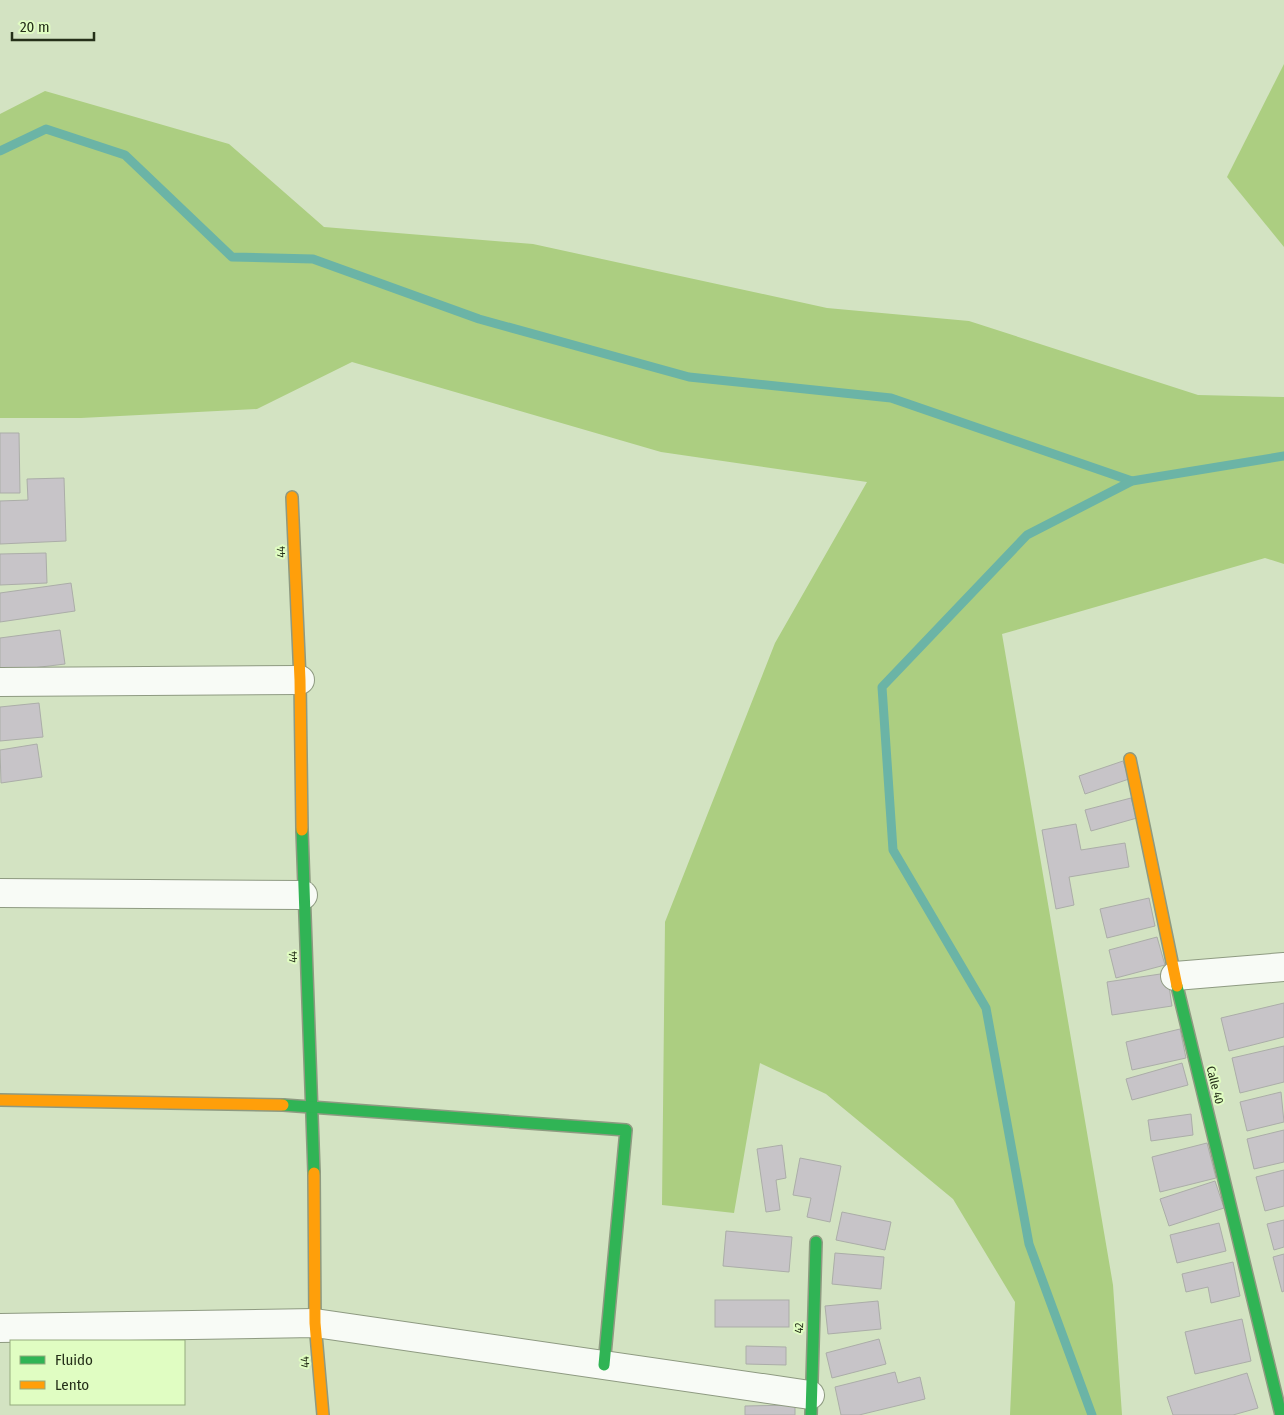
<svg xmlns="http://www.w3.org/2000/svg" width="1284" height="1415" viewBox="0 0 1284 1415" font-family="'Fira Sans Condensed',sans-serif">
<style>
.forest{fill:#acce81}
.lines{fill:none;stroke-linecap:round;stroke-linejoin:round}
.stream{stroke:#6bb4a6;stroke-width:9}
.building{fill:#c7c4c8;stroke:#abada8}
.street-casing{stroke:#8e9a81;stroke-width:30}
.fast-casing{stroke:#8e9a81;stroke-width:14}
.slow-casing{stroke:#8e9a81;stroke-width:14}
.street{stroke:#f8fbf6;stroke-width:28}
.fast{stroke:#30b455;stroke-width:11}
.slow{stroke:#ff9f0a;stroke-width:11}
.labels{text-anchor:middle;stroke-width:4;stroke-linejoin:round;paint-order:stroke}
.street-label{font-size:12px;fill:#253019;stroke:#e0fdc2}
</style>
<rect width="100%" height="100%" fill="#d3e3c2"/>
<!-- forest -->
<g class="forest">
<path d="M1284,64V247L1227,177Z"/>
<path d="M45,91L229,144L324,227L533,244L827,308L969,321L1198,395L1284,397V564L1265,558L1002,634L1113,1285L1122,1415H1010L1015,1302L953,1199L826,1094L760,1063L734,1213L662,1205L665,922L775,643L867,482L661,452L352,362L257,409L81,418H0V114Z"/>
</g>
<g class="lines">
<!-- stream -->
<g class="stream">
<path d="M0,151L46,129L125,155L232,257L313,259L479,319L689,377L891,398L1132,481"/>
<path d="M1092,1415L1029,1244L986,1008L893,850L882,687L1027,535L1132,481L1284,456"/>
</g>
</g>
<!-- building -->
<g class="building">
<path d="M0,433H19L20,493H0Z"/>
<path d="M64,478L66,541L0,544V501L28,500L27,479Z"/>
<path d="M46,553L47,583L0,585V554Z"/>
<path d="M71,583L75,611L0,622V593Z"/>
<path d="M60,630L65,664L0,672V638Z"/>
<path d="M39,703L43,737L0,741V707Z"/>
<path d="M37,744L42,777L1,783L0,750Z"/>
<path d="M1123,761L1129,779L1085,794L1079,776Z"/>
<path d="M1131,798L1137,818L1091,831L1085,810Z"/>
<path d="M1076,824L1081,850L1125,843L1129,867L1069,877L1074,905L1056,909L1042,830Z"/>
<path d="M1149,898L1155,926L1107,938L1100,909Z"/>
<path d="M1157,937L1165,965L1116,978L1109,950Z"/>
<path d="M1167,973L1172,1006L1112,1015L1107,982Z"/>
<path d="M1284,1003V1037L1229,1051L1221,1018Z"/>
<path d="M1180,1029L1186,1058L1132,1070L1126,1042Z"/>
<path d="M1284,1046V1082L1240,1093L1232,1058Z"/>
<path d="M1182,1063L1188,1085L1132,1100L1126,1079Z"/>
<path d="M1281,1092L1284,1122L1247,1131L1240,1102Z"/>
<path d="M1191,1114L1193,1135L1151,1141L1148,1120Z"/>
<path d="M1284,1130V1162L1254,1169L1247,1139Z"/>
<path d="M1207,1143L1216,1178L1160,1192L1152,1157Z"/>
<path d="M782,1145L786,1178L776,1180L780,1210L766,1212L757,1149Z"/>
<path d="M800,1158L841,1166L830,1222L807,1217L811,1198L793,1195Z"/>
<path d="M1284,1170V1206L1265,1211L1256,1177Z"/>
<path d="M1215,1181L1224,1208L1169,1226L1160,1199Z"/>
<path d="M842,1212L891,1222L885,1250L836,1240Z"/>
<path d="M1284,1220V1247L1274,1250L1267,1224Z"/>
<path d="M1219,1223L1226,1251L1177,1263L1170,1235Z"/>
<path d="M726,1231L792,1237L789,1272L723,1266Z"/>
<path d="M835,1253L884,1257L881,1289L832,1284Z"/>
<path d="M1284,1254V1291L1282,1292L1273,1257Z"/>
<path d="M1233,1262L1240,1296L1211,1303L1208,1287L1186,1292L1182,1274Z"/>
<rect x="715" y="1300" width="74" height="27"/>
<path d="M878,1301L881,1329L828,1334L825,1306Z"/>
<path d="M1242,1319L1251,1361L1195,1374L1185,1332Z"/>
<path d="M879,1339L886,1364L832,1378L826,1353Z"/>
<path d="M746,1346L786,1347V1365L746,1364Z"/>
<path d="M895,1372L898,1383L920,1377L925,1399L859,1415H841L835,1387Z"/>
<path d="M1247,1373L1258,1408L1233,1415H1173L1167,1397Z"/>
<path d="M795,1405V1415H745V1406Z"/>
</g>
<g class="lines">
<!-- street casing -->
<g class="street-casing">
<g id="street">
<path d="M0,682L300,680"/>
<path d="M0,893L303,895"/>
<path d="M1175,976L1284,967"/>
<path d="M0,1328L315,1323L810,1395"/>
</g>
</g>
<!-- fast casing -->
<g class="fast-casing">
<g id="fast">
<path d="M302,830L314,1173"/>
<path d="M1177,986L1281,1415"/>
<path d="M283,1105L626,1130L604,1365"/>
<path d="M811,1415L816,1242"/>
</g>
</g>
<!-- slow casing -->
<g class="slow-casing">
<g id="slow">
<path d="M292,497L300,680L302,830"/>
<path d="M1130,759L1177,986"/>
<path d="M0,1100L283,1105"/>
<path d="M314,1173L315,1323L323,1415"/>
</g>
</g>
<!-- street -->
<use href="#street" class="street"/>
<!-- fast -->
<use href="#fast" class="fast"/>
<!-- slow -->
<use href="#slow" class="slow"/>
</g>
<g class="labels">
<!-- street labels -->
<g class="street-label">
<text transform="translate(281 552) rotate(-93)" y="4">44</text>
<text transform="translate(293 957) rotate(-93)" y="4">44</text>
<text transform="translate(1215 1085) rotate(76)" y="4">Calle 40</text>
<text transform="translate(799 1328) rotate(-88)" y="4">42</text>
<text transform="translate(305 1362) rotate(-95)" y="4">44</text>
</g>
</g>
<!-- legend -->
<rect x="10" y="1340" width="175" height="65" fill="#e0fdc2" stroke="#95ab7e"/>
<rect x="20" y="1356" width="25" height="8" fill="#30b455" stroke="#95ab7e"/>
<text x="55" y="1365" font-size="15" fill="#253019">Fluido</text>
<rect x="20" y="1381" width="25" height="8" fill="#ff9f0a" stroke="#95ab7e"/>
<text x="55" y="1390" font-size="15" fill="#253019">Lento</text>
<!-- scale -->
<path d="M12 32v8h82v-8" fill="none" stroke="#253019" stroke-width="2.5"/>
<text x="20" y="32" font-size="15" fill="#253019" stroke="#e0fdc2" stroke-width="4" paint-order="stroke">20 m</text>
</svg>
